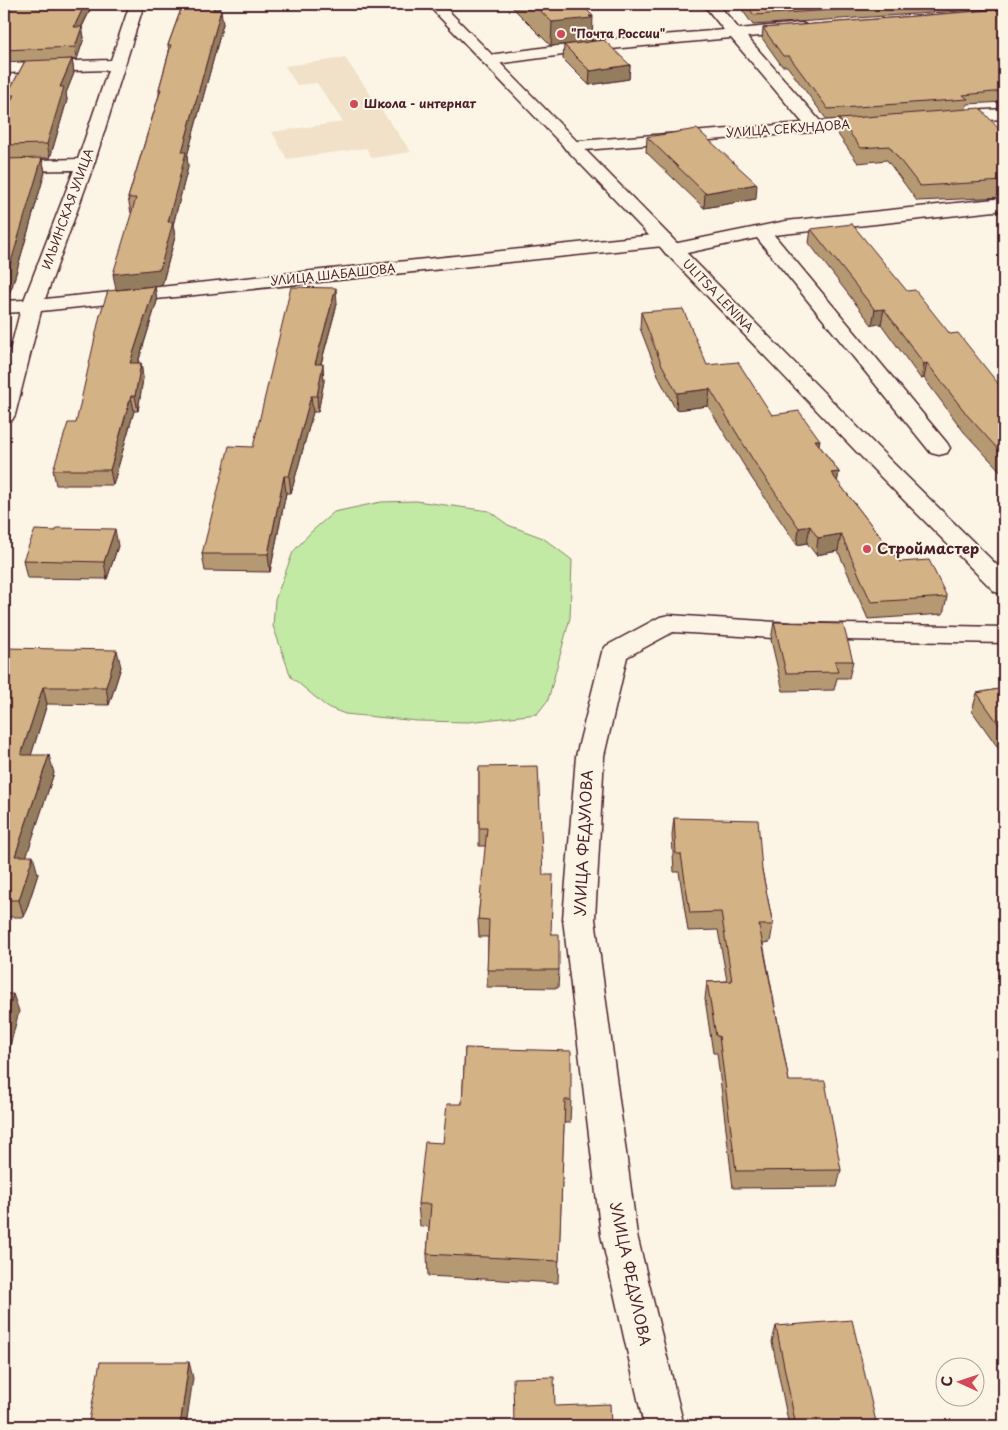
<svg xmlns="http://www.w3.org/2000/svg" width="1008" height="1430" viewBox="0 0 1008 1430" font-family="'Playpen Sans',sans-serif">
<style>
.built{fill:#f0e1c8}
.green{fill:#c2eaa5;stroke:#868468}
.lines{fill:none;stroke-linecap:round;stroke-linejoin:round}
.minor-casing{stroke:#4a1f2b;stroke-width:3}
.major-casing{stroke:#4a1f2b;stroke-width:3}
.minor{fill:#fcf5e5;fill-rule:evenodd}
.major{fill:#fcf5e5;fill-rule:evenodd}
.wall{fill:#b59973;stroke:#4a1f2b}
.shaded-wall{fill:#947d5e;stroke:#4a1f2b}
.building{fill:#d3b286;stroke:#4a1f2b}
.poi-dot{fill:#d1495b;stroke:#fcf5e5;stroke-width:2}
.labels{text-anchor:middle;stroke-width:4;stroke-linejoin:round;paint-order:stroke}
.far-poi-label{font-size:12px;font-weight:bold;fill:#4a1f2b;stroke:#fcf5e5;text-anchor:start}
.far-street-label{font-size:12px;fill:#4a1f2b;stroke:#fcf5e5}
.poi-label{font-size:15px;font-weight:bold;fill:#4a1f2b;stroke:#fcf5e5;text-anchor:start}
.street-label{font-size:15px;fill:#4a1f2b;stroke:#fcf5e5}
</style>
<rect width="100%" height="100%" fill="#fcf5e5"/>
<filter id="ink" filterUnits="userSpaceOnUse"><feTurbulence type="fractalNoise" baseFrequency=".02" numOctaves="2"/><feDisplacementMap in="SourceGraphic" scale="10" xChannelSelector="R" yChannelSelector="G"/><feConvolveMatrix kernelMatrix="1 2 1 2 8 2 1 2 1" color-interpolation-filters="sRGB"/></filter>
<g filter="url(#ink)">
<!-- built -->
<path class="built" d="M345,58L411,152L372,158L366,148L287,159L272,132L343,122L317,83L297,85L285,66Z"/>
<!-- green -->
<path class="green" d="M416,501L489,511L508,525L543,538L572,560L570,618L548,700L537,714L468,722L417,721L345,714L327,707L291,677L273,626L275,600L293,552L311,532L334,512L381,502Z"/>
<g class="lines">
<!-- minor casing -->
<g class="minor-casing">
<g id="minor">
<path d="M130,4H144L94,164L45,299L663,234L670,236L673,240L670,244L663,246L41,311L15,415L12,420L4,422V374L20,312L4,313V301L24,300L74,170L4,171V161L78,159L108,70L4,73V63L111,60Z"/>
<path d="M703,4H718L739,29L801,23L806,25L809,28L806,31L801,33L747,37L820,121L874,117L880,118L882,122L880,126L874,127L572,151L566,150L563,146L566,142L803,123L731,38L600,50L489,65L483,63L481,60L483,57L489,55L600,40L724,30Z"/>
<path d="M1004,109V119L950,122L944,121L942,117L944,113L950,112Z"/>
<path d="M1004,198V210L774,235L947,443L950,448L947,453L939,455L931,453L757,238L673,256L666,254L663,250L666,246L673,244L786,221Z"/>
<path d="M669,615L792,623L1004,627V643L792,639L673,632L627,657L604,756L595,919L637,1235L684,1426H644L601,1235L563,919L576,756L602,652L606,646L660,617Z"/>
</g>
</g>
<!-- major casing -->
<g class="major-casing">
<path id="major" d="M427,4H442L891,461L1004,572V594L995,592L875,471Z"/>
</g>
<!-- minor -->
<use href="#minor" class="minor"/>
<!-- major -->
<use href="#major" class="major"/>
</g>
<!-- wall -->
<g class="wall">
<path d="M4,4H93L82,27L84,38L77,59L63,60L72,59L74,73L66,93L67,100L50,158H42L45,172L12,287L6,299L5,300L8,315L4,325V115L9,104L7,95L25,61L4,62Z"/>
<path d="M183,4H222L219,10L223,24L187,156L188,167L173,225L175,237L162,285L116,290L132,213H131L128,198L159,95V89L169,52L168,45Z"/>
<path d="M509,4H581L592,40H591V42L630,65L629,79L589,85L563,59L564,45L551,46Z"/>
<path d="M738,4H1004V8L753,25Z"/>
<path d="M1004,9V102L967,104L966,110L1004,136V197L917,201L887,160L858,163L837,133L839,119L827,120L787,66H782L762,38L763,28Z"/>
<path d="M647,137L756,199L704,208L646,152Z"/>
<path d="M1004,197V218L1001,212Z"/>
<path d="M811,229L907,291L950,334L1004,391V475L964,432L924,378L921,379L881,324L872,325L809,243Z"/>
<path d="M155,286L157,301L138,363H141L143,378L138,411H134L113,485H56L53,470L76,423Z"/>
<path d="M337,304L321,364L324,381L318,412H313L291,493H286L270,572L205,571L202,554L253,447Z"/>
<path d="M641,312L707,365L772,415L819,445L839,472L837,481L900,562L947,597L943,614L868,619L838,551L816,555L807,543L797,545L751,477L708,406L676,410L660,380L640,328Z"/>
<path d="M118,546L107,579L27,578L23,560Z"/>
<path d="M774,622L853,661L849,678H837L834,690L783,691L771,640Z"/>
<path d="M4,648L121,667L109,705L47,704L31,755L54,773L26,856L38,874L24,917H4Z"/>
<path d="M1004,688V748L999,749L972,711L977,693Z"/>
<path d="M479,767L543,875L551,934L559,970L558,988L487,987L488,937H479L478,919L486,846H479Z"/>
<path d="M674,818L762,870L773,925L770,942L763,943L789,1081L841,1170L837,1187L733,1188L717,1053H713L705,999L707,982L727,981L718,930L688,931L679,872H674L672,835Z"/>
<path d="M465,1048L571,1100L570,1123H564L558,1283L428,1276L427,1254L429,1227L420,1226L418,1204L443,1143L462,1104Z"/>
<path d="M776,1326L877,1426H789L772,1342Z"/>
</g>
<!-- shaded-wall -->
<g class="shaded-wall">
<path d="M85,4H93L76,38L74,27Z"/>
<path d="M215,4H221L215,24L213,10Z"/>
<path d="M221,10L223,24L187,156L188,167L173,225L175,237L162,285L116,290L113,274L168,222L182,152Z"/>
<path d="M593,16L592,40H591V42L551,46L552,22Z"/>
<path d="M82,27L84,38L77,59L75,47Z"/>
<path d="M72,59L74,73L66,93L67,100L50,158L47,144L60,87Z"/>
<path d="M630,65L629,79L589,85L590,71Z"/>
<path d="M42,158L45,172L12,287L6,299L5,300L8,315L4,325V281Z"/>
<path d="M757,184L756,199L704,208L705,193Z"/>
<path d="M155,286L157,301L133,378L130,363Z"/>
<path d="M336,288L337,304L316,381L315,364Z"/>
<path d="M884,309L881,324L872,325L875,310Z"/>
<path d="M141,363L143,378L138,411L135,396Z"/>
<path d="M927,363L924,378L921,379L924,364Z"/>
<path d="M323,364L324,381L318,412L317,396Z"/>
<path d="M710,389L708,406L676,410L677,393Z"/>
<path d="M131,396L134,411L113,485L110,470Z"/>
<path d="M311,396L313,412L291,493L289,476Z"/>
<path d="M815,440H820L817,456Z"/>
<path d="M839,472L836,489L831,473Z"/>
<path d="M284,476L286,493L270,572L268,554Z"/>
<path d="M810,526L807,543L797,545L799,528Z"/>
<path d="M115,529L118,546L107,579L104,562Z"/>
<path d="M841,534L838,551L816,555L818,538Z"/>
<path d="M117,650L121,667L109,705L106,687Z"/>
<path d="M43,687L47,704L26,772L21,755Z"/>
<path d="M1004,732V748L999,749Z"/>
<path d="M49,755L54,773L21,873L15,856Z"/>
<path d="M33,856L38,874L24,917L19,900Z"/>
<path d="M13,994L19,1011L4,1070V1029Z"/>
<path d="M189,1362L193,1378L186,1426H180Z"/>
</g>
<!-- building -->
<g class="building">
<path d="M4,4H85L74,27H82L75,47L4,50Z"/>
<path d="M183,4H215L213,10H221L182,152H186L168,222H173L160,269L113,274L136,198H128L161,89H159L171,45H168Z"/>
<path d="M533,4H581L593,16H589L592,18L552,22Z"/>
<path d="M746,4H924L754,15Z"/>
<path d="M1004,9V91L963,95L968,99L828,109L789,56H783L763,28Z"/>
<path d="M604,40L630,65L590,71L564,45Z"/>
<path d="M72,59L60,87H64L47,144L4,145V115L14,95H7L25,61Z"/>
<path d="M980,108L998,128L1004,136V181L920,186L889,146L861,148L839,119Z"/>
<path d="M697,129L757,184L705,193L647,137Z"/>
<path d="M42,158L8,272L4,281V159Z"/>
<path d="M852,224L907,291L915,290L950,334L958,333L1004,391V456L968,416L927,363L924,364L884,309L875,310L811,229Z"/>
<path d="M155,286L130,363H141L135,396H131L110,470H53L68,423H76L100,315L108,291Z"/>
<path d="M291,287L336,288L315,364H323L317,396H311L289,476H284L268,554H202L229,446L253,447Z"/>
<path d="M683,309L707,365L738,362L772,415L799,411L820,440H815L839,472L831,473L900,562L929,560L947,597L871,602L841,534L818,538L810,526L799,528L753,460L710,389L677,393L661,363L641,312Z"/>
<path d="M56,528L115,529L104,562L23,560L35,530L56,531Z"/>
<path d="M774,622L843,624L853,661H835L838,672L786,673Z"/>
<path d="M4,648L117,650L106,687H43L21,755H49L15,856H33L19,900H4Z"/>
<path d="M1004,688V732L977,693Z"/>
<path d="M538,766L543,875H553L551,934H559V970H487L489,920L478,919L487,828H479V767Z"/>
<path d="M674,818L758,820L762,870L773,925H759L789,1081H825L841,1170L736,1171L719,1036H716L707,982L732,981L721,912L690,913L681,854H676Z"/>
<path d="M4,994H13L4,1029Z"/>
<path d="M465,1048L571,1051V1100H565L559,1261L427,1254L431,1204H418L425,1142L443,1143L447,1104H462Z"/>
<path d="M852,1320L877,1426H796L776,1326Z"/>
<path d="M100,1362H189L180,1426H88Z"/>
<path d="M554,1377L555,1406L610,1404L611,1426H514L513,1378Z"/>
</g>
</g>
<!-- markers -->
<g class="poi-dot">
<circle cx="561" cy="34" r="5"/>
<circle cx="354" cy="104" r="5"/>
<circle cx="867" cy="549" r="5"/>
</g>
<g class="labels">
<!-- far-poi labels -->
<g class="far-poi-label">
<text x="571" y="38">"Почта России"</text>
<text x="364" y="108">Школа - интернат</text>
</g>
<!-- far-street labels -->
<g class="far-street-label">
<text transform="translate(788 129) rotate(-4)" y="4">УЛИЦА СЕКУНДОВА</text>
<text transform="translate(68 209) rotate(-70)" y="4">ИЛЬИНСКАЯ УЛИЦА</text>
<text transform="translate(333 275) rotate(-6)" y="4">УЛИЦА ШАБАШОВА</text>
<text transform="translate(718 296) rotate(46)" y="4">ULITSA LENINA</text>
</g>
<!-- poi labels -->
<g class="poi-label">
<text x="877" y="554">Строймастер</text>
</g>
<!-- street labels -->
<g class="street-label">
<text transform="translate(584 843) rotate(-87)" y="5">УЛИЦА ФЕДУЛОВА</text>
<text transform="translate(630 1274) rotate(78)" y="5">УЛИЦА ФЕДУЛОВА</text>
</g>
</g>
<!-- margin -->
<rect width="1008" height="1430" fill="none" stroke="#fcf5e5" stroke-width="20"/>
<rect x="10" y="10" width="988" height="1410" fill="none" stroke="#4a1f2b" stroke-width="2" filter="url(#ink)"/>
<!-- north arrow -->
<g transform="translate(960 1382) rotate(273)"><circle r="24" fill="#fcf5e5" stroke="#b59f9b"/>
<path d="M0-4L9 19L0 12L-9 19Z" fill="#d1495b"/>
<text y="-8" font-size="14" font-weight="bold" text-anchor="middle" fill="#4a1f2b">С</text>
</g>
</svg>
